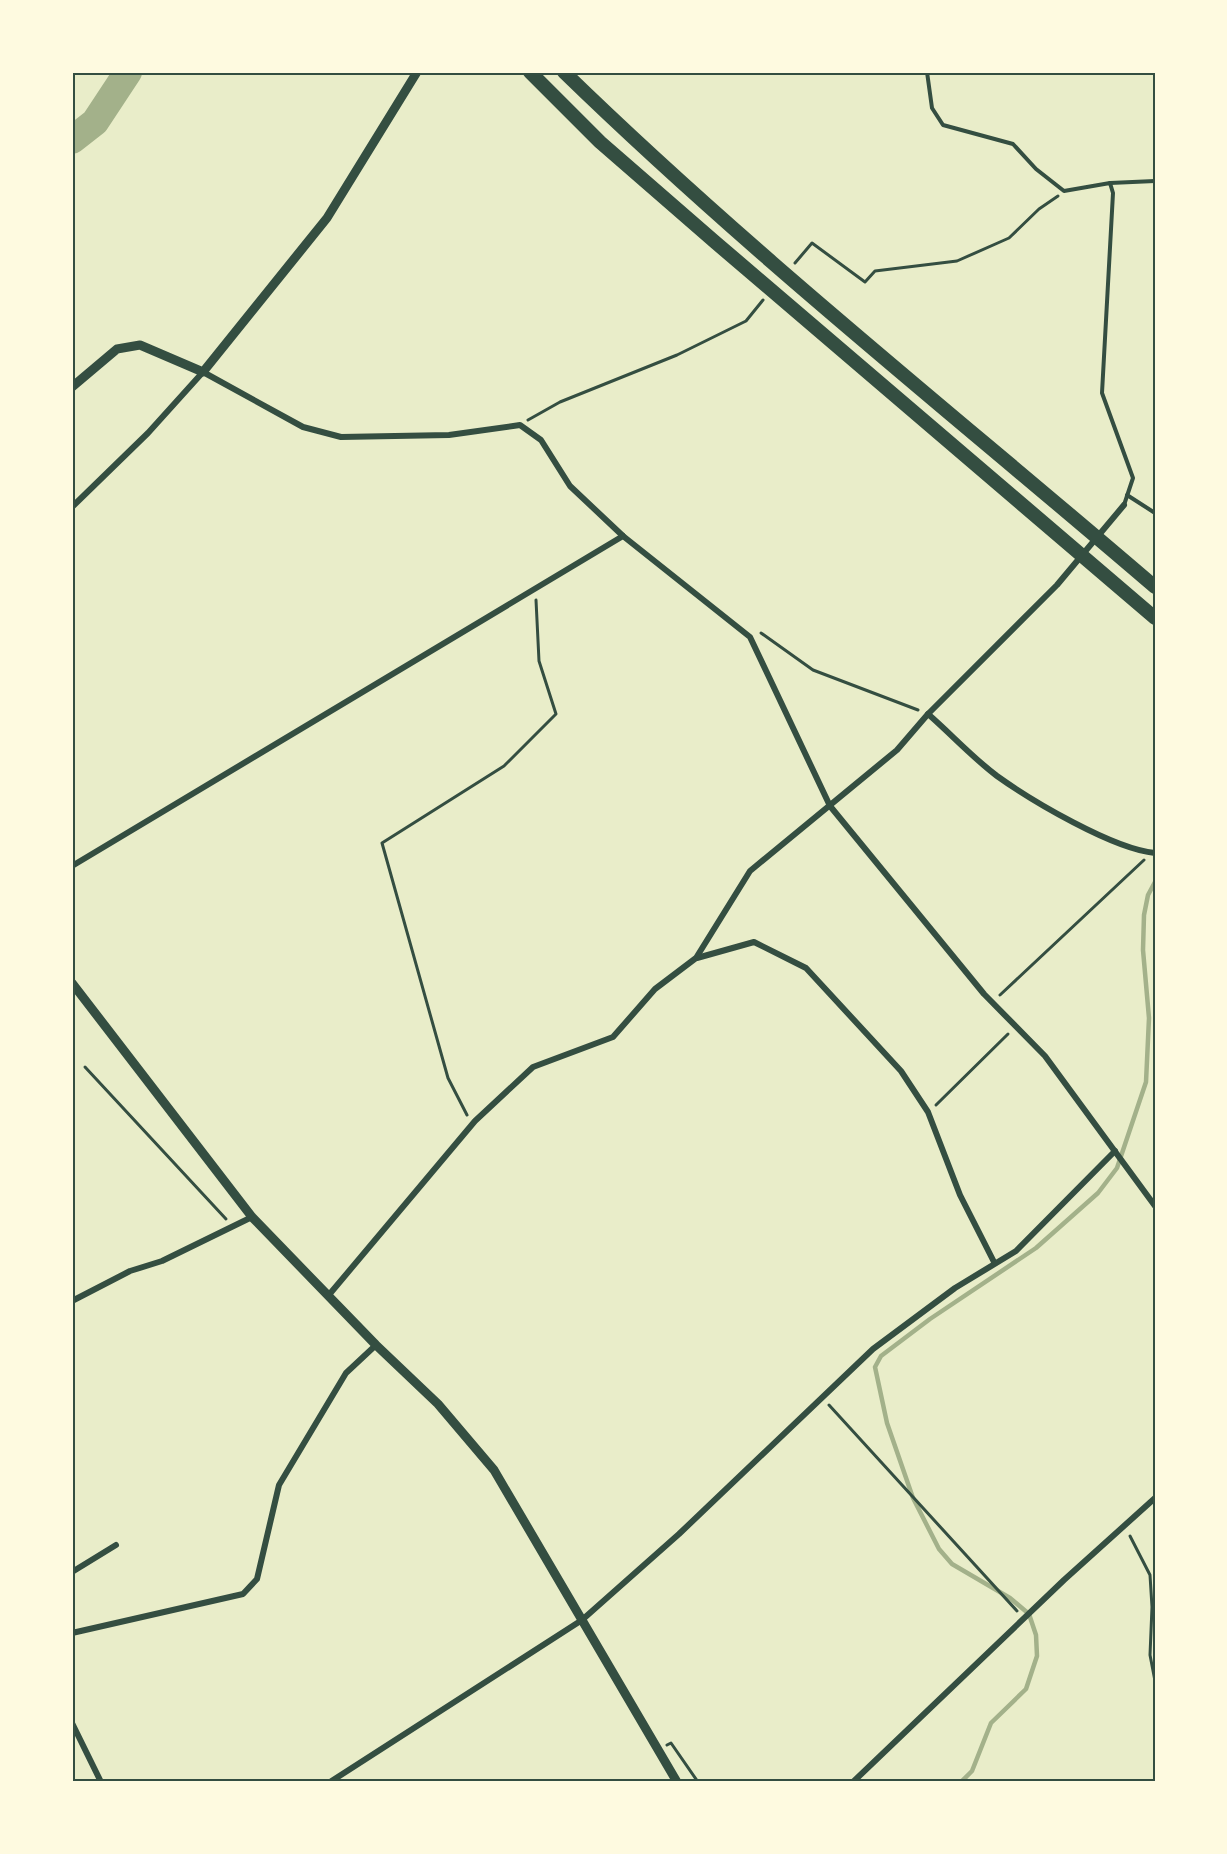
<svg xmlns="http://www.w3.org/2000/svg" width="1227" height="1854" viewBox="0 0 1227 1854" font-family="'Varela Round',sans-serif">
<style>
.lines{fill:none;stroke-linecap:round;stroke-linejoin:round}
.stream{stroke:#a3b18a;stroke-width:4.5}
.river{stroke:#a3b18a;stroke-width:28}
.path{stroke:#344e41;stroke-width:3}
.service{stroke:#344e41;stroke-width:4}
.minor{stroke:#344e41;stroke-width:6}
.tertiary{stroke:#344e41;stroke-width:9}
.motorway{stroke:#344e41;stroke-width:14}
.neatline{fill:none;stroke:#344e41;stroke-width:2}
</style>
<rect width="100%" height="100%" fill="#e9edc9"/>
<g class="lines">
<!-- stream -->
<path class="stream" d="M961,1782L972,1771L991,1723L1026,1689L1037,1656L1036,1635L1029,1614L1010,1598L952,1564L939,1549L913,1498L887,1423L875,1367L881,1356L930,1319L1036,1248L1098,1193L1117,1168L1146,1082L1149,1018L1143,950L1144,915L1148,895L1155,882"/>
<!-- river -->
<path class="river" d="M72,140L95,122L128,72"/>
<!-- path -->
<g class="path">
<path d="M795,263L812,243L865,282L875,271L957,261L1009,238L1039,209L1058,196"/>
<path d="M528,420L560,402L677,355L746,321L763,300"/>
<path d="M761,633L813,670L918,710"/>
<path d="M1000,995L1144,860"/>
<path d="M85,1067L226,1219"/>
<path d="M936,1105L1008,1034"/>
<path d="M467,1115L448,1078L382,843L504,766L556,714L539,661L536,600"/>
<path d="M829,1405L1017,1611"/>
<path d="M1130,1536L1150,1575L1152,1607L1150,1655L1155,1681"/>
<path d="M667,1745L671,1743L698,1782"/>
</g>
<!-- service -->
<g class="service">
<path d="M927,72L932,108L943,125L1013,144L1036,169L1064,191L1110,183L1113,193L1102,393L1133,478L1124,505"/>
<path d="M1110,183L1155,181"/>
<path d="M1127,495L1155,513"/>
</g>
<!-- minor -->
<g class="minor">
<path d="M72,507L148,433L203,372L303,427L341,437L449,435L520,425L541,440L570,486L623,536L750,637L830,806L984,994L1045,1056L1155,1206"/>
<path d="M928,714C951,734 973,758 997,776C1032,801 1113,849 1155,853"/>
<path d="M72,866L623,536"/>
<path d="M697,958L754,942L806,968L901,1071L928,1112L960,1195L994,1262"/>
<path d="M328,1296L475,1121L533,1067L613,1037L655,989L696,958L750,871L897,750L928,714L1057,585L1124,505"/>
<path d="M72,1301L130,1271L162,1261L252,1217"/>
<path d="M72,1572L116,1545"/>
<path d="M72,1633L243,1594L257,1579L279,1485L346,1373L376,1345"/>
<path d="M72,1723L101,1782"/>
<path d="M330,1782L582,1620L679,1534L873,1349L955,1288L1016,1251L1115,1151"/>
<path d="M853,1782L1064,1580L1155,1498"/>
</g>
<!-- tertiary -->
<g class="tertiary">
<path d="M72,387L117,349L140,345L203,372L327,218L417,72"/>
<path d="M72,983L252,1217L376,1345L438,1404L494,1470L677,1782"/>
</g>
<!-- motorway -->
<g class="motorway">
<path d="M530,72L600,142L715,242L1155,618"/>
<path d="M564,72C751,254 957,417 1155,587"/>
</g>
</g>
<!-- border -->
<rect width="1227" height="1854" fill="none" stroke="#fefae0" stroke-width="147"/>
<rect x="74" y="74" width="1080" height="1706" class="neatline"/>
</svg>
